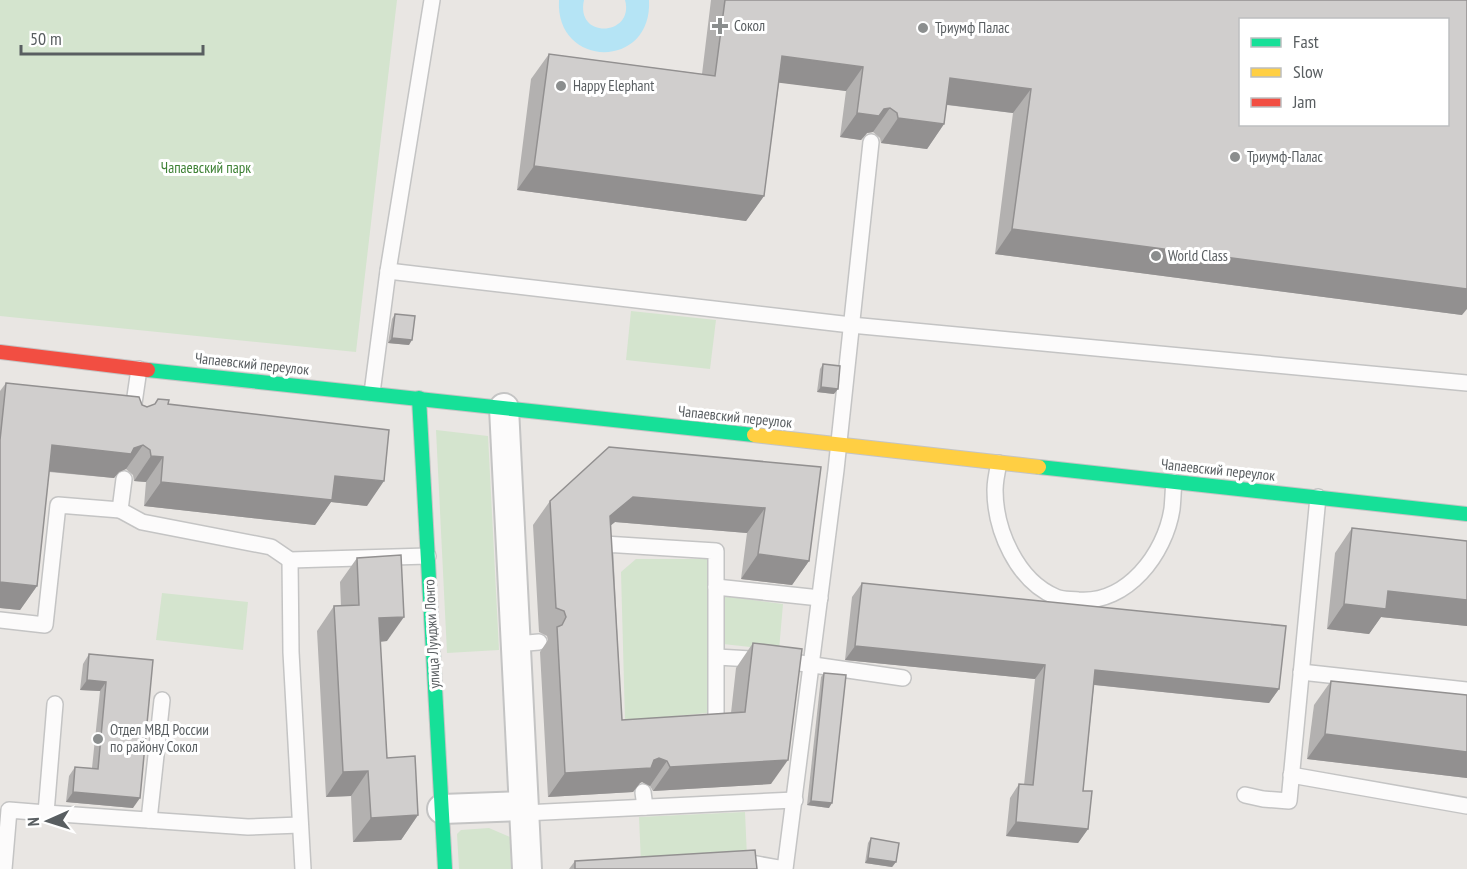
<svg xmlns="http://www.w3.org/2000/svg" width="1467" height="869" viewBox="0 0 1467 869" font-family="'PT Sans Narrow',sans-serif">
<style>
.green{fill:#d4e4ce}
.water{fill:#b5e4f5}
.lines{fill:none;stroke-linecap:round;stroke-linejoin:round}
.lane-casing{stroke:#c4c4c4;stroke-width:18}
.street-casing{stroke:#c4c4c4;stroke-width:32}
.fast-casing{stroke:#c4c4c4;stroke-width:16}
.slow-casing{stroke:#c4c4c4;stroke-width:16}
.jam-casing{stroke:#c4c4c4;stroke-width:16}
.lane{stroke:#fcfbfb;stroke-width:15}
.street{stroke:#fcfbfb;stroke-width:28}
.fast{stroke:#16e098;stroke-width:14}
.slow{stroke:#ffcf43;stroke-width:14}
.jam{stroke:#f24e42;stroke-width:14}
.wall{fill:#b3b1b0}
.shaded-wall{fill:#929090}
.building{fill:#d0cecd;stroke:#929090;stroke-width:1.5;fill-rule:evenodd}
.poi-dot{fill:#8b8e8e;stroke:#fff;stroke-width:2}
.labels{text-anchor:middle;stroke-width:6;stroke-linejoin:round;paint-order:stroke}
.poi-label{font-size:15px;fill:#595e61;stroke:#fff;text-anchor:start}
.park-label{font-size:15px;fill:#3f8236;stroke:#fff}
.street-label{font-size:15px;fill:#595e61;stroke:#fff}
</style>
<rect width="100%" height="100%" fill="#e9e6e3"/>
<!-- green -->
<g class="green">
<path d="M0,0H397L356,352L0,316Z"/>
<path d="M631,311L716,320L710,369L626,360Z"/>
<path d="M436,430L488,436L499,650L447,653Z"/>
<path d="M636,559H707V713L625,721L621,572Z"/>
<path d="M162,593L248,602L243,650L156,640Z"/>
<path d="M722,596L783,604L779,650L723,644Z"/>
<path d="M745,812L747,857L641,863L639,817Z"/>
<path d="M489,828L510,837L511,869H459L457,834L461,830Z"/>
</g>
<!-- water -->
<path class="water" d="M559,0H584C575,40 635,36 625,0H649C653,70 555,69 559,0Z"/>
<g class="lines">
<!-- lane casing -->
<g class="lane-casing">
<g id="lane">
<path d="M388,271L851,325L1467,383"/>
<path d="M372,393L388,271L432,0"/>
<path d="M132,417L139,369"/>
<path d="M999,463C997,472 995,481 995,490C995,530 1017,581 1056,597C1062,600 1071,599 1078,600C1127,604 1165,554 1172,509C1173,500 1173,491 1174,482"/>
<path d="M124,479L120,510L142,522L271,547L290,560L428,556"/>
<path d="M604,544L716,551V724L613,732Z"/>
<path d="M290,560L291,652L303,869"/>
<path d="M716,587L820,598"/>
<path d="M0,620L45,625L58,505L120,510"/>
<path d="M516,644L539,642"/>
<path d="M717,657L786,661L903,678"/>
<path d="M1301,672L1467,690"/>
<path d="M1291,775L1467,806"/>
<path d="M643,792L645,807"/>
<path d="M1245,795L1263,799L1289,801L1318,497"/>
<path d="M46,813L248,827L300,825"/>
<path d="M524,813L795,800"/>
<path d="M149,820L162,700"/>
<path d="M737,864L751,863L784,869"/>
<path d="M4,869L9,810L46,813L55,704"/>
<path d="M785,869L836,470L871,142"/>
</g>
</g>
<!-- street casing -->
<g class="street-casing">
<g id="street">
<path d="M504,408L527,869"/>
<path d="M442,809L523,806"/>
</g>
</g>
<!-- fast casing -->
<g class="fast-casing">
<g id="fast">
<path d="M148,370L754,435"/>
<path d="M419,398L445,869"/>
<path d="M1039,467L1467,514"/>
</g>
</g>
<!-- slow casing -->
<g class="slow-casing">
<path id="slow" d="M754,435L1039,467"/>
</g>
<!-- jam casing -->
<g class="jam-casing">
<path id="jam" d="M0,352L148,370"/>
</g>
<!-- lane -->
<use href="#lane" class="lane"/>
<!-- street -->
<use href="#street" class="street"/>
<!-- fast -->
<use href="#fast" class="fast"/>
<!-- slow -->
<use href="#slow" class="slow"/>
<!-- jam -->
<use href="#jam" class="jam"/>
</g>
<!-- wall -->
<g class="wall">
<path d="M711,0H1467L1462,315L995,254L1013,113L947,105L944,124L927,149L881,143L880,138L873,132L867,133L861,140L840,137L846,91L779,82L764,196L746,221L517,190L531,79L549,54L702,74Z"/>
<path d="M395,314L409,345L388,343L392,319Z"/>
<path d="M823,364L834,394L817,392L820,369Z"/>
<path d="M6,383L142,405L147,407L154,405L158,399L367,506L331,502L315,525L144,506L146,482L134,481L133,475L126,469L119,472L114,478L49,472L37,586L20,610L0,608V391Z"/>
<path d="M821,467L809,561L792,585L741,579L747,533L615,522L610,526L622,720L731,713L736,668L753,643L771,784L653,791L650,786L642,782L640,783L633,792L548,797L540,652L548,640L547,636L539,632L533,525L550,501Z"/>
<path d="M1352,528L1467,541V626L1381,617L1369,634L1327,629L1335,553Z"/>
<path d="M357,558L387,641L380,642L387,758L418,815L401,840L353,842L351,796L326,797L317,631L334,606H341L340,582Z"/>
<path d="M862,583L1279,689L1269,703L1094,685L1083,791L1088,829L1078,843L1006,836L1010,798L1019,784L1024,785L1035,679L845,660L852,597Z"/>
<path d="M89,654L153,660L133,808L66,802L69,776L75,767L92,768L100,691L80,690L83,664Z"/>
<path d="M824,673L829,808L807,805L821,677Z"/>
<path d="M1331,681L1467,695V778L1307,759L1314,705Z"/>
<path d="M871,838L896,862L892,867L865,863L868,843Z"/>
<path d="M575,861L757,869H569Z"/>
</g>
<!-- shaded-wall -->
<g class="shaded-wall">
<path d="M782,56L863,67L846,91L765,81Z"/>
<path d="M950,78L1031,89L1013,113L933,103Z"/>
<path d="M890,108L873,132L867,133L861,140L840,137L857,113Z"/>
<path d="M898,118L944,124L927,149L881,143Z"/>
<path d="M534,166L764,196L746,221L517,190Z"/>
<path d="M1012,229L1467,289V309L1462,315L995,254Z"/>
<path d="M392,338L412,340L409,345L388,343Z"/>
<path d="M821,387L838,389L834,394L817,392Z"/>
<path d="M52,445L134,448L143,445L126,469L119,472L114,478L35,470Z"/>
<path d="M151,456L163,457L146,482L134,481Z"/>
<path d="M335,476L384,481L367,506L331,502L315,525L144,506L161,482Z"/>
<path d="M633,497L765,508L747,533L615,522L592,540L610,516Z"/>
<path d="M758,554L809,561L792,585L741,579Z"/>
<path d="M0,582L37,586L20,610L0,608Z"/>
<path d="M1388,591L1467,600V626L1381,617L1369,634L1327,629L1344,604Z"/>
<path d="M404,617L387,641L362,643L379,618Z"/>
<path d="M855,646L1045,665L1035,679L845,660Z"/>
<path d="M1095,670L1279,689L1269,703L1086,684Z"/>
<path d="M87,680L106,682L100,691L80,690Z"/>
<path d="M1325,734L1467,752V778L1307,759Z"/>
<path d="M659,758L667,761L650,786L642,782L640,783L633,792L548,797L565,773L654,760Z"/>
<path d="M788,760L771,784L653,791L670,767Z"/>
<path d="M368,771L351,796L326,797L343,772Z"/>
<path d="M73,792L140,798L133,808L66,802Z"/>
<path d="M811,801L832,803L829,808L807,805Z"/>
<path d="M418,815L401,840L353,842L371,818Z"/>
<path d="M1016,822L1088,829L1078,843L1006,836Z"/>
<path d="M868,858L896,862L892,867L865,863Z"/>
</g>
<!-- building -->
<g class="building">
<path d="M725,0H1467V289L1012,229L1031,89L950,78L944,124L898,118L897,113L890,108L884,109L879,116L857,113L863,67L782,56L764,196L534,166L549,54L715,76ZM1240,20H1448V124H1240Z"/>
<path d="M395,314L415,316L412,340L392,338Z"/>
<path d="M823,364L840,366L838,389L821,387Z"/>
<path d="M6,383L139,397L142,405L147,407L155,404L158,399L169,400L168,404L389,430L384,481L335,476L332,500L161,482L163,457L151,456L150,450L143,445L134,448L131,454L52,445L37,586L0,582V440Z"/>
<path d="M609,447L821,467L809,561L758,554L765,508L633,497L610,516L622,720L745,712L753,643L802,649L788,760L670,767L667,761L659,758L654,760L651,768L565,773L557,627L562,625L566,617L564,611L556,608L550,501Z"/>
<path d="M1352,528L1467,541V600L1388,591L1386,609L1344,604Z"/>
<path d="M401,555L404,617L379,618L387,758L415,756L418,815L371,818L368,771L343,772L334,606L359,605L357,558Z"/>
<path d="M862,583L1286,626L1279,689L1095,670L1083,791H1092L1088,829L1016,822L1019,784L1033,785L1045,665L855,646Z"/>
<path d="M89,654L153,660L140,798L73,792L75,767L98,769L106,682L87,680Z"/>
<path d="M824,673L846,675L832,803L811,801Z"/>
<path d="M1331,681L1467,695V752L1325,734Z"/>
<path d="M871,838L899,843L896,862L868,858Z"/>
<path d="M755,850L757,869H575V861Z"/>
</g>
<!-- markers -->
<g class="poi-dot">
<path d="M717 17h6v6h6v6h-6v6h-6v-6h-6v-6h6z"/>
<circle cx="923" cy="28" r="6"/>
<circle cx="561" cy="86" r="6"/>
<circle cx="1235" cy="157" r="6"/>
<circle cx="1156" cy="256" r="6"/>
<circle cx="98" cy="739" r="6"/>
</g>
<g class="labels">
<!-- poi labels -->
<g class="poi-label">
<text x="734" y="31">Сокол</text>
<text x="935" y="33">Триумф Палас</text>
<text x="573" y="91">Happy Elephant</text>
<text x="1247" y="162">Триумф-Палас</text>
<text x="1168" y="261">World Class</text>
<text x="110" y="735">Отдел МВД России<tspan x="110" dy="17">по району Сокол</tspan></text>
</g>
<!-- park labels -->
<g class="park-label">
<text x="206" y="173">Чапаевский парк</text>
</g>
<!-- street labels -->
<g class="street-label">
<text transform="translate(252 364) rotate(6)" y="5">Чапаевский переулок</text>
<text transform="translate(735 417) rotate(6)" y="5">Чапаевский переулок</text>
<text transform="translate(1218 470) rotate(6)" y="5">Чапаевский переулок</text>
<text transform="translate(432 634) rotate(-93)" y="5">улица Луиджи Лонго</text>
</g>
</g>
<!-- legend -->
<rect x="1239" y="18" width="210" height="108" fill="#ffffff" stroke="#bdbfc0" stroke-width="1.5"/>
<rect x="1251" y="38" width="30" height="9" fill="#16e098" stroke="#bdbfc0" stroke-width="1.5"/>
<text x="1293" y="48" font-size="18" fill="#595e61">Fast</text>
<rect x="1251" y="68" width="30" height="9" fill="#ffcf43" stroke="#bdbfc0" stroke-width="1.5"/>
<text x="1293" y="78" font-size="18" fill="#595e61">Slow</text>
<rect x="1251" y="98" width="30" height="9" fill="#f24e42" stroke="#bdbfc0" stroke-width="1.5"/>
<text x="1293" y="108" font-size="18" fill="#595e61">Jam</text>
<!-- north arrow -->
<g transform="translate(48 821) rotate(267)" stroke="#ffffff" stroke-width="4.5" paint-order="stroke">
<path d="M0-4.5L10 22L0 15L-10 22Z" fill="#595e61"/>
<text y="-9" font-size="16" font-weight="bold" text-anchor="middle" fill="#595e61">N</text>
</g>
<!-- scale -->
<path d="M21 45v9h182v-9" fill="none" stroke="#595e61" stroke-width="3"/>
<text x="30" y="45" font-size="18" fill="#595e61" stroke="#ffffff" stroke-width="4.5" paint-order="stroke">50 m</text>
</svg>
